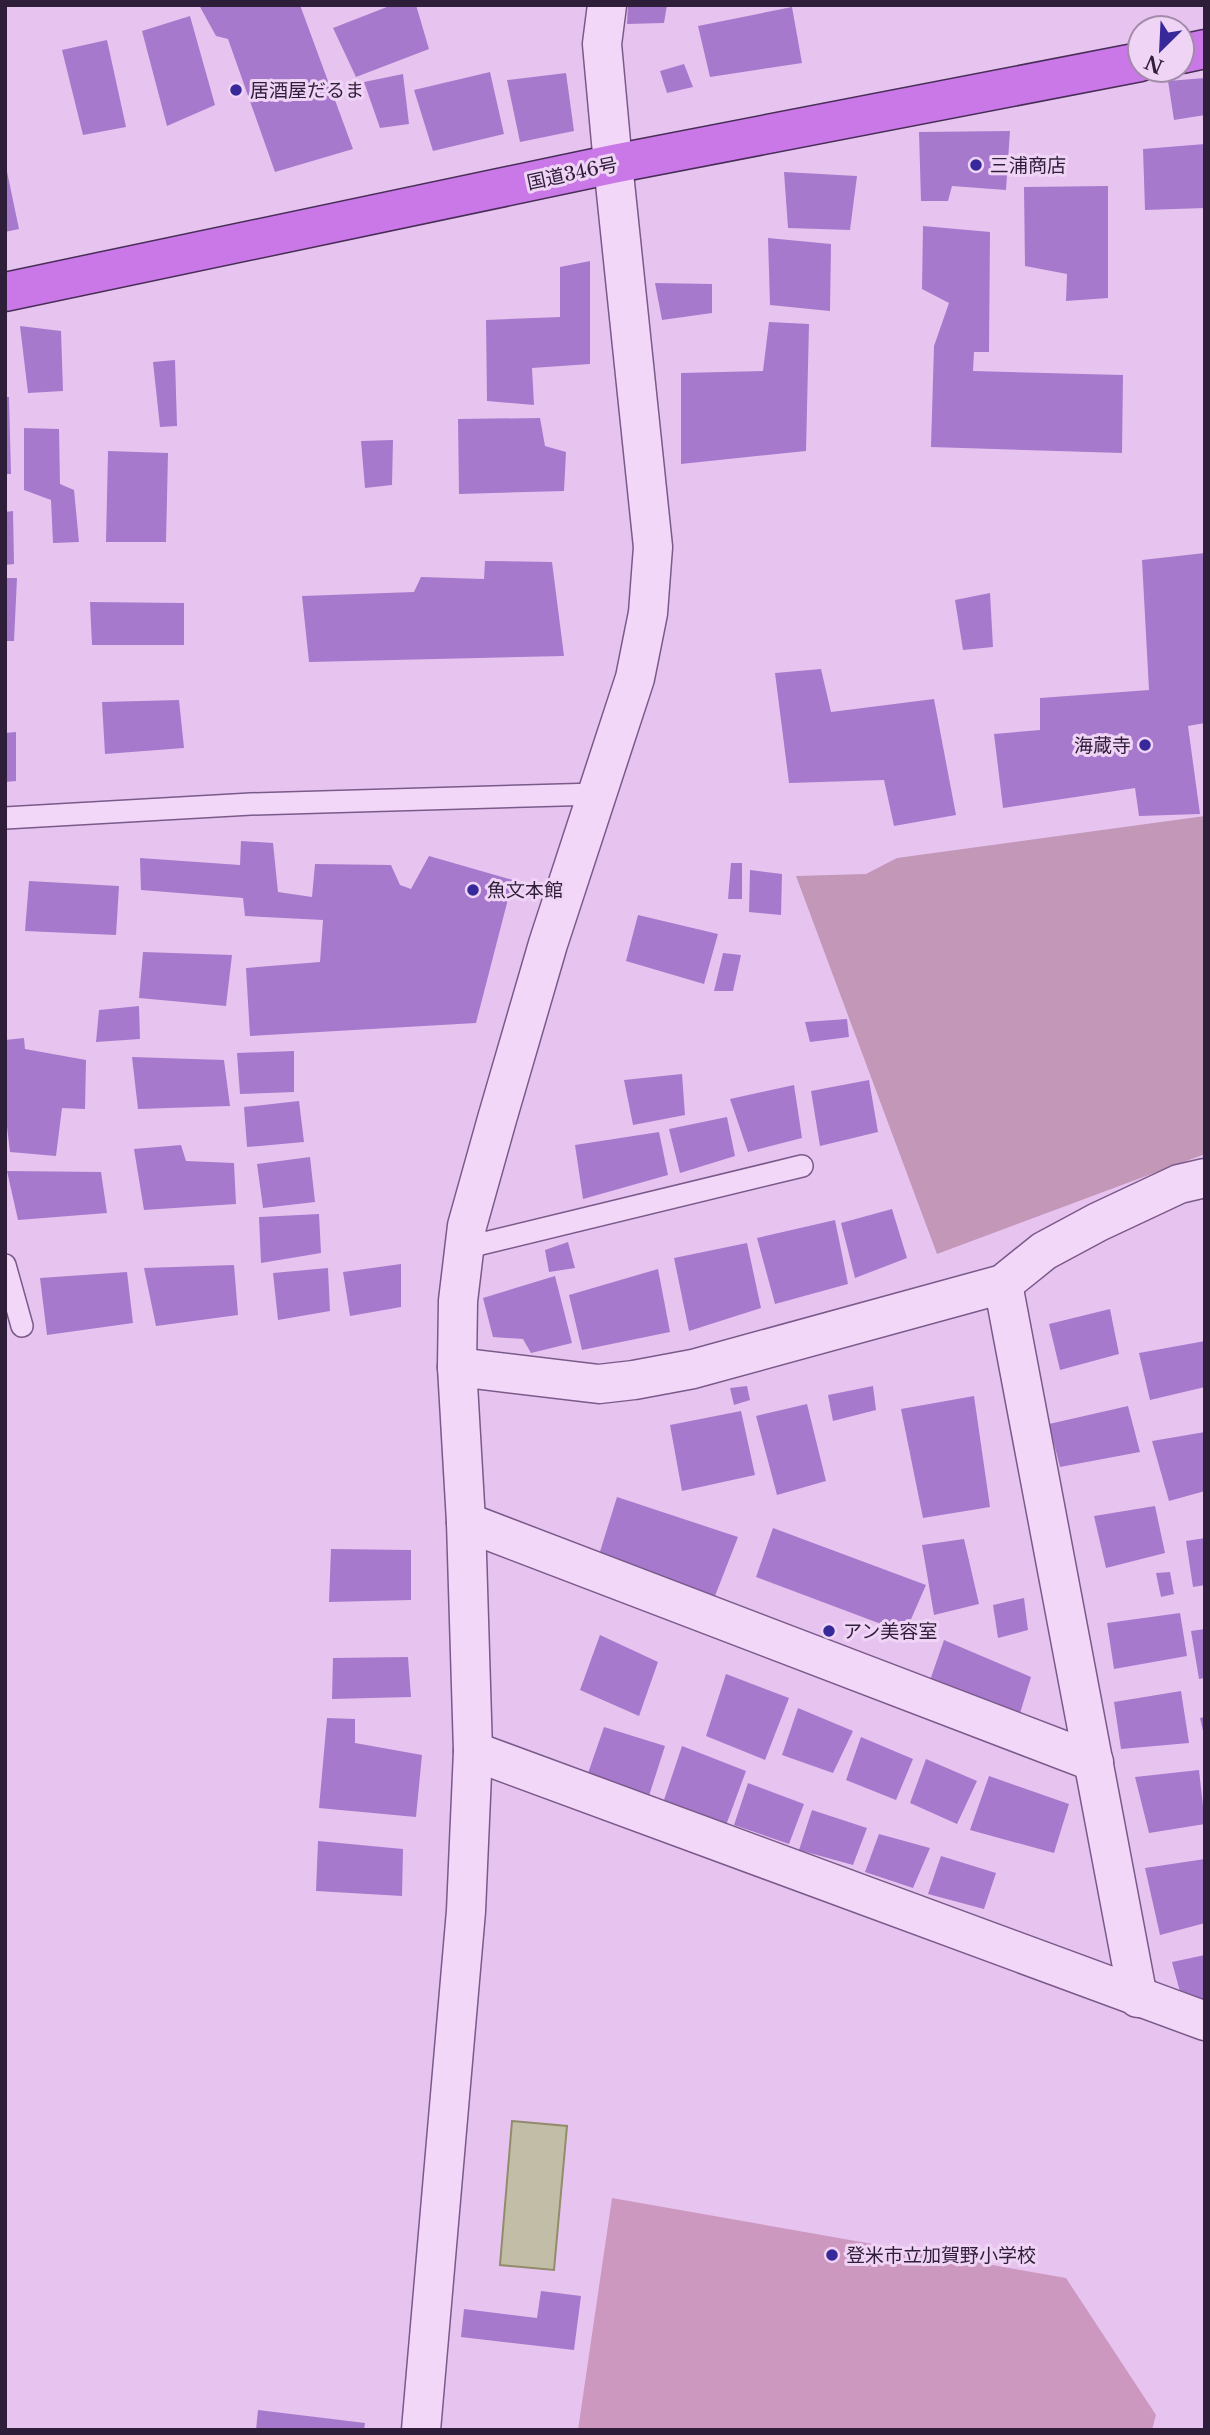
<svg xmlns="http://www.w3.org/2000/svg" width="1210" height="2435" viewBox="0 0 1210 2435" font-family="'Libre Baskerville','Noto Sans JP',serif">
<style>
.green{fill:#cd98c0}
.cemetery{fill:#c297b7}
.water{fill:#c2bda6;stroke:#908c6c;stroke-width:2}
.building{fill:#a779cd}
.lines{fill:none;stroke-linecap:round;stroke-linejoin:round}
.service-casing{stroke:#795a8a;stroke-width:24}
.minor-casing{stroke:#795a8a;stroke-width:41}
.tertiary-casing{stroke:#795a8a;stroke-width:41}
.trunk-casing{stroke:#472e57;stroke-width:41}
.service{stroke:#f3d7f9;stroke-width:21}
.minor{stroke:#f3d7f9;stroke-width:38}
.tertiary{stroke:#f3d7f9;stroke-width:38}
.trunk{stroke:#ca78e8;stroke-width:38}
.poi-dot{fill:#372999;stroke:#f0d4f6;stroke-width:2.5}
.labels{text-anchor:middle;stroke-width:6;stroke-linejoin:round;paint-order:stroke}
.poi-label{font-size:19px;fill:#2f1e39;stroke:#f0d4f6;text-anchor:start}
.street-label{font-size:19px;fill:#2f1e39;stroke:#f0d4f6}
</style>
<rect width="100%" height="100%" fill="#e7c4ef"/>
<!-- green -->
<path class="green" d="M612,2198L1066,2278L1156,2415L1152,2430H578Z"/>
<!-- cemetery -->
<path class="cemetery" d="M1205,816V1154L937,1254L796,876L866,874L897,858Z"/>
<!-- water -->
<path class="water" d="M512,2121L567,2126L554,2270L500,2265Z"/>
<!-- building -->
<g class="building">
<path d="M199,5H300L353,149L275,172L228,39L216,36Z"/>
<path d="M392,5H416L429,49L356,77L333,28Z"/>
<path d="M628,5H667L664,23L627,24Z"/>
<path d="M792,7L802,63L710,77L698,26Z"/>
<path d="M190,16L215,105L167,126L142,31Z"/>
<path d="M107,40L126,127L83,135L62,50Z"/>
<path d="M684,64L693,87L667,93L660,71Z"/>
<path d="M490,72L504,134L433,151L414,90Z"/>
<path d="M566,73L574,131L520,142L507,80Z"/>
<path d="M403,74L409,124L380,128L364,82Z"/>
<path d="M1205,78V115L1174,120L1168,81Z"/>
<path d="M1010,131L1006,190L952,186L948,201H921L919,132Z"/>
<path d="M1205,144V208L1145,210L1143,149Z"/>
<path d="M5,162L19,229L5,232Z"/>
<path d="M784,172L857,176L850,230L788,228Z"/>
<path d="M1108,186V298L1066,301L1067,274L1025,266L1024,187Z"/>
<path d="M923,226L990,232L989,352H974L973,371L1123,375L1122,453L931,447L934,346L949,303L922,289Z"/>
<path d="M768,238L831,244L830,311L770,305Z"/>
<path d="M590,261V364L532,368L534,405L487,401L486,320L560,317V267Z"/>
<path d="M655,283L712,284V313L662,320Z"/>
<path d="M769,322L809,324L806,451L681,464V373L763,371Z"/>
<path d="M20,326L61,331L63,391L28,393Z"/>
<path d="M175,360L177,426L160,427L153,362Z"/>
<path d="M5,397H9L11,474H5Z"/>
<path d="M540,418L545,446L566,452L564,491L459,494L458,419Z"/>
<path d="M24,428L59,429L60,484L74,490L79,542L53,543L51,500L24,490Z"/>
<path d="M393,440L392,485L365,488L361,441Z"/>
<path d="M108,451L168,453L166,542H106Z"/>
<path d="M13,511L14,564L5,565V512Z"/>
<path d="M1205,553V723L1188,726L1200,814L1139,816L1135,788L1003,808L994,734L1040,730V698L1149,690L1142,560Z"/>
<path d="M485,561L552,562L564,656L309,662L302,596L414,592L421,577L484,579Z"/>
<path d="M5,578H17L14,641H5Z"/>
<path d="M990,593L993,647L963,650L955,600Z"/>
<path d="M90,602L184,603V645H92Z"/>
<path d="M821,669L831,712L934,699L956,815L894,826L884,780L789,783L775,673Z"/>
<path d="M179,700L184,748L105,754L102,702Z"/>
<path d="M16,732V781L5,782V733Z"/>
<path d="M241,841L273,843L278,892L312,897L315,864L391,865L400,885L411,889L429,856L513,880L476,1023L250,1036L246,968L320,962L323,920L245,916L243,898L141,890L140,858L240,865Z"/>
<path d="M731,863H742V899H728Z"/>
<path d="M750,870L782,874L781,915L749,912Z"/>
<path d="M29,881L119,886L116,935L25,931Z"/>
<path d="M638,915L718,934L704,984L626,961Z"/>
<path d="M143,952L232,955L226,1006L139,998Z"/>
<path d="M723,953L741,955L733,991H714Z"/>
<path d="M139,1006L140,1039L96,1042L99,1010Z"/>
<path d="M847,1019L849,1037L810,1042L805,1022Z"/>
<path d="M24,1038L25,1049L86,1060L85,1109L62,1108L56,1156L10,1152L5,1110V1040Z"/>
<path d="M294,1051V1092L240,1094L237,1053Z"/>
<path d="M132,1057L224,1060L230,1106L138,1109Z"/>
<path d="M682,1074L685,1115L633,1125L624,1080Z"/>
<path d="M869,1080L878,1132L820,1146L811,1091Z"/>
<path d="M794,1085L802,1138L748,1152L730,1099Z"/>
<path d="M299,1101L304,1142L247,1147L244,1107Z"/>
<path d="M727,1117L735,1156L680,1173L669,1129Z"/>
<path d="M659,1132L668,1175L583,1199L575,1145Z"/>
<path d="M181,1145L186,1161L234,1163L236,1204L144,1210L134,1149Z"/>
<path d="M310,1157L315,1202L263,1208L257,1164Z"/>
<path d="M7,1171L101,1172L107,1213L18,1220Z"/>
<path d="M892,1209L907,1258L855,1278L841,1223Z"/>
<path d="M319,1214L321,1253L261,1263L259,1217Z"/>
<path d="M835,1220L848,1284L775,1304L757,1238Z"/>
<path d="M568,1242L575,1268L549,1272L545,1250Z"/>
<path d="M747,1243L761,1308L689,1331L674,1258Z"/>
<path d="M401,1264V1307L350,1316L343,1272Z"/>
<path d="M234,1265L238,1315L156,1326L144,1268Z"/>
<path d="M328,1268L330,1311L278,1320L273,1273Z"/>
<path d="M658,1269L670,1332L582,1350L569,1295Z"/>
<path d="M127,1272L133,1323L47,1335L40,1278Z"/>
<path d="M555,1276L572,1343L531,1353L523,1339L493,1337L483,1298Z"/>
<path d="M1110,1309L1119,1354L1060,1370L1049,1324Z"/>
<path d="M1205,1341V1387L1150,1400L1139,1353Z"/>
<path d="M747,1386L750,1400L734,1405L730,1388Z"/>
<path d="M873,1386L876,1410L833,1421L828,1395Z"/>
<path d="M974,1396L990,1507L923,1518L901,1409Z"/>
<path d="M807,1404L826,1481L777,1495L756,1416Z"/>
<path d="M1128,1406L1140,1452L1060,1467L1049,1424Z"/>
<path d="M741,1411L755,1475L682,1491L670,1425Z"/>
<path d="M1205,1432V1491L1169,1501L1152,1441Z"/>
<path d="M617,1497L738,1537L713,1601L598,1558Z"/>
<path d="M1155,1506L1165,1553L1106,1568L1094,1516Z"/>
<path d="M773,1528L926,1585L905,1633L756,1577Z"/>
<path d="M1205,1538V1585L1193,1587L1186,1541Z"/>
<path d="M964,1539L979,1604L934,1615L922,1545Z"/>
<path d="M331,1549L411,1550V1600L329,1602Z"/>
<path d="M1170,1572L1174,1594L1161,1597L1156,1573Z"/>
<path d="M1024,1598L1028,1630L998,1638L993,1605Z"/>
<path d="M1180,1613L1187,1656L1114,1669L1107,1623Z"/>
<path d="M1205,1629V1678L1199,1679L1191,1631Z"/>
<path d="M600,1635L658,1662L639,1716L580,1690Z"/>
<path d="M944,1640L1031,1677L1018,1720L927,1689Z"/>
<path d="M408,1657L411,1697L332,1699L333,1658Z"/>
<path d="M726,1674L789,1698L765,1760L706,1736Z"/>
<path d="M1181,1691L1189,1743L1121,1749L1114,1702Z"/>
<path d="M798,1708L853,1731L833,1773L782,1755Z"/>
<path d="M1205,1717V1735H1204L1200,1718Z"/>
<path d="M327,1718L355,1719V1743L422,1755L416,1817L319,1808Z"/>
<path d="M604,1727L665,1746L647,1802L585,1782Z"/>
<path d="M861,1737L913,1759L896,1800L846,1780Z"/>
<path d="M682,1746L746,1771L725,1828L662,1806Z"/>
<path d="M926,1759L977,1781L957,1824L910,1803Z"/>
<path d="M1199,1770L1205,1824L1149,1833L1135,1777Z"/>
<path d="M989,1776L1069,1804L1054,1853L970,1830Z"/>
<path d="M748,1783L804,1804L789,1844L734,1825Z"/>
<path d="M812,1810L867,1828L853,1865L799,1850Z"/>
<path d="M879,1834L930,1848L913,1888L865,1872Z"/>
<path d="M318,1841L403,1849L402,1896L316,1891Z"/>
<path d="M941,1856L996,1873L984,1909L928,1894Z"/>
<path d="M1205,1859V1923L1160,1935L1145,1868Z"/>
<path d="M1205,1955V2001L1183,2003L1172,1962Z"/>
<path d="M541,2291L581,2296L574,2350L461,2337L464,2309L537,2318Z"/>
<path d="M258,2410L365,2423L364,2430H256Z"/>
</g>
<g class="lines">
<!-- service casing -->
<g class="service-casing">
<g id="service">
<path d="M5,818L251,804L597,794"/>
<path d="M464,1248L802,1166"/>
<path d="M5,1265L22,1326"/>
</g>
</g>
<!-- minor casing -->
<g class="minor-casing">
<g id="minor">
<path d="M607,5L602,44L613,164"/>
<path d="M1003,1284L1138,1998"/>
<path d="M457,1367L599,1384L634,1380L693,1369L1003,1284L1044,1251L1098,1222L1179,1184L1205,1178"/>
<path d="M466,1522L1094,1762"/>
<path d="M473,1751L1205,2021"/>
</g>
</g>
<!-- tertiary casing -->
<g class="tertiary-casing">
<path id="tertiary" d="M421,2430L466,1911L473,1751L466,1522L457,1367L458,1301L467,1226L497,1119L548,944L635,678L648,613L653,547L613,164"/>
</g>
<!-- trunk casing -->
<g class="trunk-casing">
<g id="trunk">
<path d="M1182,54L1205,49"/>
<path d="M5,292L613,164L1140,62"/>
</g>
</g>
<!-- service -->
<use href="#service" class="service"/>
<!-- minor -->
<use href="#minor" class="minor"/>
<!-- tertiary -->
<use href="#tertiary" class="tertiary"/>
<!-- trunk -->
<use href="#trunk" class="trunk"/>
</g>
<!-- markers -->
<g class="poi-dot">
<circle cx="236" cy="90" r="7"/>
<circle cx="976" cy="165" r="7"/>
<circle cx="1145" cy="745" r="7"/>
<circle cx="473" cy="890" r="7"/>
<circle cx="829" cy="1631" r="7"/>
<circle cx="832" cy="2255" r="7"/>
</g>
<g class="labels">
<!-- poi labels -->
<g class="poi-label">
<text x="250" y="97">居酒屋だるま</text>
<text x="990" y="172">三浦商店</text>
<text x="1131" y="752" text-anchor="end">海蔵寺</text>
<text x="487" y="897">魚文本館</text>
<text x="843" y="1638">アン美容室</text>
<text x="846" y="2262">登米市立加賀野小学校</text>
</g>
<!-- street labels -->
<g class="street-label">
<text transform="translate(572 173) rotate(-12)" y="7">国道346号</text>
</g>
</g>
<!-- border -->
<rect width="1210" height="2435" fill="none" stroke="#2f1e39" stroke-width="14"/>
<!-- north arrow -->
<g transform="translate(1161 49) rotate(204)"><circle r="33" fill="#f0d4f6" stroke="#a38baa" stroke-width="2"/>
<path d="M0-5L12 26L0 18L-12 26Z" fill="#372999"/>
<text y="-10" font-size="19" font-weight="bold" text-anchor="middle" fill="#2f1e39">N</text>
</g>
</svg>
